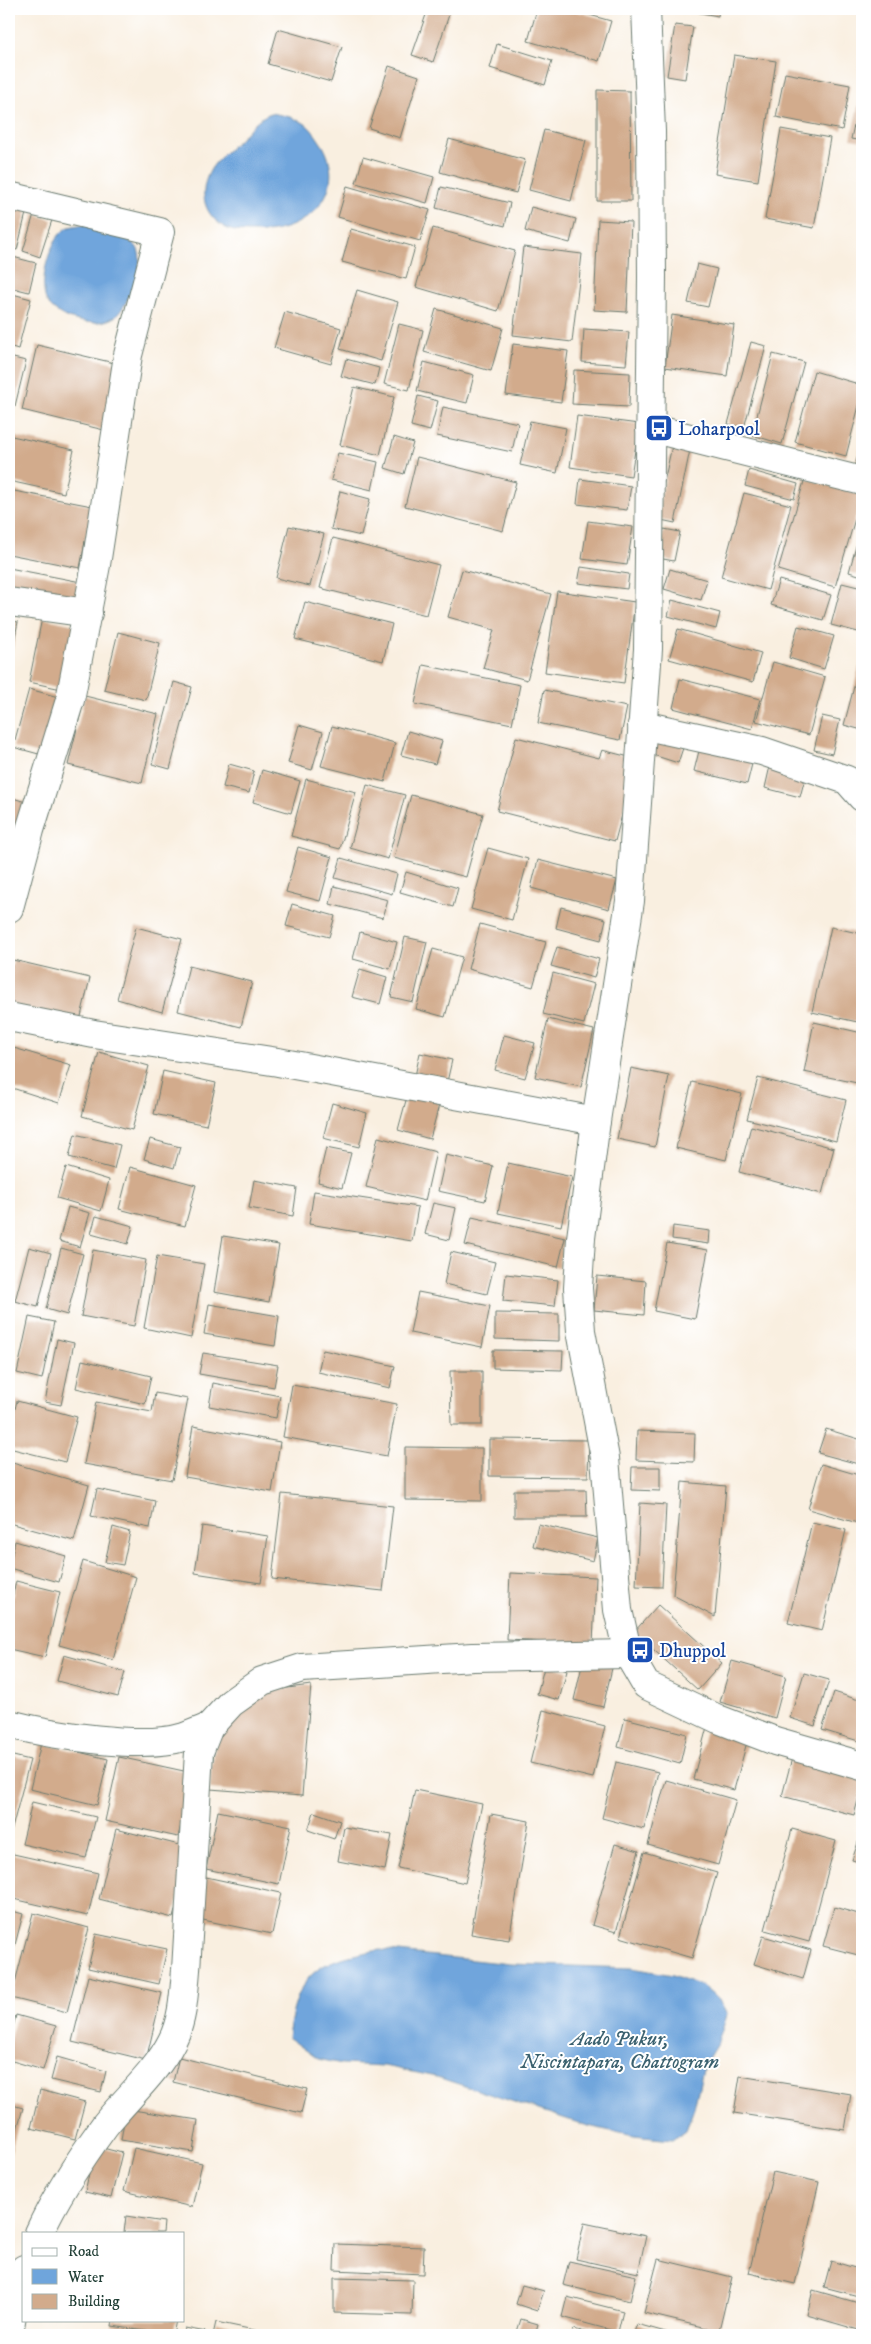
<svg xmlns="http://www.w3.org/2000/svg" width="871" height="2344" viewBox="0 0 871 2344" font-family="'IM FELL DW Pica',serif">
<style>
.water{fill:#6fa5dc;stroke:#477188}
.building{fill:#d2ab8c}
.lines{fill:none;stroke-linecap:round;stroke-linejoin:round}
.minor-casing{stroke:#6b7b70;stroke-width:30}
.tertiary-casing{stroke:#6b7b70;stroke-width:30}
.minor{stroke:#fff;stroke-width:28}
.tertiary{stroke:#fff;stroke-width:28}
.labels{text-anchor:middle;stroke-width:4;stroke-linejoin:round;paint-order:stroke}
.transit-label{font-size:19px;fill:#164399;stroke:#fff;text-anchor:start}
.water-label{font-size:20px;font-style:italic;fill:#3b616f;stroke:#fff}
</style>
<rect width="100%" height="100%" fill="#fff"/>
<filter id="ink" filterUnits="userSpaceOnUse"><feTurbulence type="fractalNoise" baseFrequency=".02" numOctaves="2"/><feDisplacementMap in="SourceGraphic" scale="10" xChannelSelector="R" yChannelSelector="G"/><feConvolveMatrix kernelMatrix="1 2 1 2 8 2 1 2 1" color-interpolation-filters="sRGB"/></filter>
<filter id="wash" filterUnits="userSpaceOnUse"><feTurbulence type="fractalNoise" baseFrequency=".0096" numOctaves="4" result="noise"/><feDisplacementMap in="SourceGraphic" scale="20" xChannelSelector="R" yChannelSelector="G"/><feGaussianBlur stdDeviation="1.12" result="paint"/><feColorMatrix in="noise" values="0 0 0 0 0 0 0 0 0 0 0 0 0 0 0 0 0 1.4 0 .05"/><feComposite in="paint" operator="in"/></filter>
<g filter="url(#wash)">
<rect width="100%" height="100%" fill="#f9efe0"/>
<!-- water -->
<g class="water">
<path d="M271,113C282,115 294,117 304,123C312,128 318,139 323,146C350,195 302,235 255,232C247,232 235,232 228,229C204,217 197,193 211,169C218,158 231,148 240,139C253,126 254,120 271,113Z"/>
<path d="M85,224C101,229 122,233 134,244C148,256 133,291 125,304C123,308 119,313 116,316C97,329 63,321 49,305C36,289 49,238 67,228C71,226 80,225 85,224Z"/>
<path d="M380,1950L510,1964L632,1968L673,1975L702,1986L719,2000L727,2015L718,2042L704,2065L694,2108L686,2130L672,2140L634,2136L588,2126L437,2077L384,2066L342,2064L318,2059L288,2037C298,1972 316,1960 380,1950Z"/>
</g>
<g id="blocks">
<!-- building -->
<g class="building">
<path d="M428,9H451L433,62L412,55Z"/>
<path d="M537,9H568L611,21L599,61L528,41Z"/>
<path d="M678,9H719L718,16Z"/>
<path d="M675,25L693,27L685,79L667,76Z"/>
<path d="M278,29L342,47L331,82L268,64Z"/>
<path d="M497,44L552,61L545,85L490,68Z"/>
<path d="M734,55L776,61L758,181L715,174Z"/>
<path d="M389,66L419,76L400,138L369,128Z"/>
<path d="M785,73L850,85L842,130L776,117Z"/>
<path d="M597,90L630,91L631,201H597Z"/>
<path d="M861,92H862V141L851,139Z"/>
<path d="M781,129L830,138L814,228L765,219Z"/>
<path d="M544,130L586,140L571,201L529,190Z"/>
<path d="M449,139L525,160L516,193L440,172Z"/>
<path d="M363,157L434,177L427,203L356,183Z"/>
<path d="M347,186L430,210L420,241L338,217Z"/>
<path d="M441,187L510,203L505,226L436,208Z"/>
<path d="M9,204L27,209L17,250L9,248Z"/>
<path d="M531,207L576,219L570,243L525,231Z"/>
<path d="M34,214L52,220L40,257L23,251Z"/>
<path d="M598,220L631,222L627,312L594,310Z"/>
<path d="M433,228L515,251L498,311L416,287Z"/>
<path d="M351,229L415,247L406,279L342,262Z"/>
<path d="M523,247L582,254L572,342L513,335Z"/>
<path d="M9,256L36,263L29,292L9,287Z"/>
<path d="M697,264L717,269L708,307L688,303Z"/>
<path d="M357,290L398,302L381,361L340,349Z"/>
<path d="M9,293L31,299L18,349L9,346Z"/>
<path d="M436,309L503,328L491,371L424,352Z"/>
<path d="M285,312L341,328L331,364L274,348Z"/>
<path d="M672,315L734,325L727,376L665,367Z"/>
<path d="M399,324L423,330L409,390L384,384Z"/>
<path d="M584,329L629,332L626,365L582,362Z"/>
<path d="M751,342L766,346L744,428L728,424Z"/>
<path d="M513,344L568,351L561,402L506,395Z"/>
<path d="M37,345L123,365L108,431L22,410Z"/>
<path d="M773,354L804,362L782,444L752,435Z"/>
<path d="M9,357L26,361L15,406L9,404Z"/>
<path d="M346,359L379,368L375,385L341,376Z"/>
<path d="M424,362L474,375L467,403L417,391Z"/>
<path d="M574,370L630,373L629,407L572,404Z"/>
<path d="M814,371L862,385V394L846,456L795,442Z"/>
<path d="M354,387L394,397L380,455L340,445Z"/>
<path d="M418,396L438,401L430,431L411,426Z"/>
<path d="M443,407L518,423L512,452L437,436Z"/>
<path d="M577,416L639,424L631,476L570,467Z"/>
<path d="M530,421L566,428L557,473L520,465Z"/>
<path d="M12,436L74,450L64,493L9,481V452Z"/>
<path d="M394,437L413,443L404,474L385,468Z"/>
<path d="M673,441L691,445L675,523L656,519Z"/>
<path d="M862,442V467L855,465Z"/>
<path d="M338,453L378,462L372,490L331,480Z"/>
<path d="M417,457L516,482L503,531L405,506Z"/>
<path d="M749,470L798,484L794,499L745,486Z"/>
<path d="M805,478L862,495L835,587L778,570Z"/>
<path d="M580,479L631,486L627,510L577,504Z"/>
<path d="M9,490L92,506L80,568L9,554Z"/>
<path d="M340,491L370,499L361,536L331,529Z"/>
<path d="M744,493L791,505L768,590L721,577Z"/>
<path d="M588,521L633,527L627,565L582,559Z"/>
<path d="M289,526L324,534L310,586L276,578Z"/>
<path d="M861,528L862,529V576L849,572Z"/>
<path d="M664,529L680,532L674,561L658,558Z"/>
<path d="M333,538L439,565L426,615L320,588Z"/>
<path d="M581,567L629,574L627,589L578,583Z"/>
<path d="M9,568L81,582L77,605L9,592Z"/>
<path d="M670,569L707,580L701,600L664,589Z"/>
<path d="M462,570L551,594L527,680L483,668L494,630L448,617Z"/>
<path d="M779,580L831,595L823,620L771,605Z"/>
<path d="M842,583L862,588V633L831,625Z"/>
<path d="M557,591L635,602L624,683L545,672Z"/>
<path d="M672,600L720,613L716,629L668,616Z"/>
<path d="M305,602L392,624L383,661L295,639Z"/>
<path d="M42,618L80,626L66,690L29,682Z"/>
<path d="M9,620L18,622L10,662L9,661Z"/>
<path d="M798,626L834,636L824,669L789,658Z"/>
<path d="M678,629L761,653L753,682L669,659Z"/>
<path d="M118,632L160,643L146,700L104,690Z"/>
<path d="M862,656V730L844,725Z"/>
<path d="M773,662L825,677L809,735L756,721Z"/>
<path d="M423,665L520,685L512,724L415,704Z"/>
<path d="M680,679L760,699L752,729L673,708Z"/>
<path d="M174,682L192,687L170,769L152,764Z"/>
<path d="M29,689L62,698L46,756L13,747Z"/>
<path d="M544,690L627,707L620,740L538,723Z"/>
<path d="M85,696L158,714L142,783L68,765Z"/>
<path d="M822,716L840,720L832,754L814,750Z"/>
<path d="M299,725L323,732L312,770L288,763Z"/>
<path d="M332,726L395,743L385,782L321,766Z"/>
<path d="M408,731L442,741L435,764L401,755Z"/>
<path d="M657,733L685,742L678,763L650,754Z"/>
<path d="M516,737L599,758L602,750L637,759L615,841L497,811Z"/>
<path d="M701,743L754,756L747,784L694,771Z"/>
<path d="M229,764L254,771L249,793L223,787Z"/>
<path d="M770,766L806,774L800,797L765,788Z"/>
<path d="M262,770L300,781L291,813L253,802Z"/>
<path d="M306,779L356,792L340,849L291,836Z"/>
<path d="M367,785L405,795L388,859L350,848Z"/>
<path d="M411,795L483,814L466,877L394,858Z"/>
<path d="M13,798L35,805L25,838L9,833V813Z"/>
<path d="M298,847L332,857L320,901L286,892Z"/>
<path d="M488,848L528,859L512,920L471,909Z"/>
<path d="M341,858L397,874L392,894L335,878Z"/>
<path d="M538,860L617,880L609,909L531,888Z"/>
<path d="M406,872L458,888L453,907L400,892Z"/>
<path d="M334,886L388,900L383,918L330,904Z"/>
<path d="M292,904L335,916L329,937L286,926Z"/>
<path d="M561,907L606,919L601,940L556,928Z"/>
<path d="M480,924L546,942L533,987L468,969Z"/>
<path d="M136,927L182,939L162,1012L117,999Z"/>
<path d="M831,927L862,934V1023L812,1012Z"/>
<path d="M360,932L397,942L390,969L353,959Z"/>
<path d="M405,937L427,942L413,1002L391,997Z"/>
<path d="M557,947L599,959L594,978L551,966Z"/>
<path d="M433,949L462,957L445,1017L416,1009Z"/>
<path d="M13,960L90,978L79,1025L9,1008V978Z"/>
<path d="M189,966L252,982L241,1027L178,1011Z"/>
<path d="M360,969L387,977L380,1004L352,997Z"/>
<path d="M553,973L594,984L584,1024L543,1014Z"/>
<path d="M548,1019L594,1030L581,1087L535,1077Z"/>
<path d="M814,1022L862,1033V1084L804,1072Z"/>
<path d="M504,1035L535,1043L525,1078L495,1070Z"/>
<path d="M14,1048L71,1065L59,1103L9,1087V1065Z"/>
<path d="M99,1052L149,1066L132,1130L82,1116Z"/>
<path d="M420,1053L452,1060L447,1082L415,1076Z"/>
<path d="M631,1068L669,1076L655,1147L617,1139Z"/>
<path d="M163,1071L216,1083L206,1125L154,1114Z"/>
<path d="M758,1078L846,1100L836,1141L747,1119Z"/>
<path d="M692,1082L742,1094L726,1160L676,1148Z"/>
<path d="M408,1093L440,1101L430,1139L398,1130Z"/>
<path d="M332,1103L367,1113L359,1147L323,1138Z"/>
<path d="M751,1126L834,1148L822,1194L739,1172Z"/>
<path d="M75,1134L120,1145L114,1169L69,1157Z"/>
<path d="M378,1137L436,1152L425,1201L366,1187Z"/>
<path d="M150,1139L180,1147L174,1168L144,1159Z"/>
<path d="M326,1148L351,1153L342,1188L318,1182Z"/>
<path d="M446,1155L493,1166L485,1201L438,1191Z"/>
<path d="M508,1163L572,1177L561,1226L498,1213Z"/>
<path d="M66,1167L109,1180L101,1211L57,1198Z"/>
<path d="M130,1167L196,1185L185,1226L119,1209Z"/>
<path d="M254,1180L297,1188L293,1216L249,1208Z"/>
<path d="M314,1191L418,1207L412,1241L309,1224Z"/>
<path d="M433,1203L456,1208L449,1240L425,1234Z"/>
<path d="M68,1207L90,1213L80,1247L59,1241Z"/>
<path d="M96,1216L133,1226L128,1244L91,1234Z"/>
<path d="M472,1217L565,1238L558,1267L465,1245Z"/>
<path d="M673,1226L710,1231L709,1244L672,1239Z"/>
<path d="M223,1236L279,1245L269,1302L214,1292Z"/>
<path d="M667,1243L708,1250L695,1319L654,1311Z"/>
<path d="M29,1247L51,1253L38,1307L15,1301Z"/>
<path d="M61,1248L83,1254L67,1315L46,1309Z"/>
<path d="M93,1250L146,1260L134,1326L81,1316Z"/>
<path d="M451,1252L495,1262L487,1294L444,1284Z"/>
<path d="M157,1256L204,1264L191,1338L144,1328Z"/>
<path d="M506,1274L558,1280L555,1306L503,1301Z"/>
<path d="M597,1276L646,1281L644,1315L594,1310Z"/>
<path d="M418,1292L490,1306L482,1347L410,1333Z"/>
<path d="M209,1304L279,1316L275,1346L204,1334Z"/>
<path d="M495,1313L559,1314V1341L495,1339Z"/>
<path d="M29,1317L54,1322L42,1379L17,1373Z"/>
<path d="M57,1339L74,1343L61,1405L45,1402Z"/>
<path d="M323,1350L395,1366L390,1388L318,1372Z"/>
<path d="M493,1350L563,1351L562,1370L493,1368Z"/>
<path d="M203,1353L278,1365L274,1387L199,1374Z"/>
<path d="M82,1360L151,1376L145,1404L76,1388Z"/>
<path d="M450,1371H482V1425H451Z"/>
<path d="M213,1383L280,1396L276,1418L209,1406Z"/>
<path d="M292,1385L397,1404L387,1456L283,1437Z"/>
<path d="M155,1393L188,1399L172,1480L84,1464L96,1402L152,1412Z"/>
<path d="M17,1401L77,1417L65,1462L9,1448V1432Z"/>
<path d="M193,1426L280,1442L272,1492L185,1477Z"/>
<path d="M826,1429L862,1440V1465L818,1453Z"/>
<path d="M637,1431L695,1433L694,1462L636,1460Z"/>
<path d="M489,1439L589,1440L588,1477L489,1476Z"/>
<path d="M405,1447L482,1448V1501L405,1500Z"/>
<path d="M9,1462L89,1485L74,1541L9,1523Z"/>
<path d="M821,1464L862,1476L861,1524L808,1509Z"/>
<path d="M632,1467H660V1491L631,1490Z"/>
<path d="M682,1482L726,1486L715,1617L673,1595Z"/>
<path d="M97,1489L155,1501L150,1528L91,1516Z"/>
<path d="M514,1490H586L587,1517H514Z"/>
<path d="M282,1494L393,1506L383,1591L272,1579Z"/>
<path d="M640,1503L666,1505L662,1587L636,1586Z"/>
<path d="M812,1522L846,1530L822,1631L788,1623Z"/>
<path d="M538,1524L598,1538L593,1561L533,1546Z"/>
<path d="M202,1526L268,1536L261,1583L195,1573Z"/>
<path d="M113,1527L130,1532L123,1565L105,1562Z"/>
<path d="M15,1541L66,1556L59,1582L9,1568Z"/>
<path d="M83,1561L136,1577L113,1660L59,1645Z"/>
<path d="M510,1573L596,1577L593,1644L507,1640Z"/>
<path d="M16,1581L60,1592L45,1657L9,1649V1612Z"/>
<path d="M658,1605L722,1663L698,1690L634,1632Z"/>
<path d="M64,1655L125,1672L118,1697L57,1681Z"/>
<path d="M584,1657L613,1664L603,1707L574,1700Z"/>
<path d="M732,1661L786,1676L775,1718L720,1702Z"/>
<path d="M545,1664L567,1671L559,1700L537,1694Z"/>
<path d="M804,1673L829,1680L815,1726L790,1718Z"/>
<path d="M311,1685L302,1796L210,1789L211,1771L215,1747L224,1729L238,1711L258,1698L280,1689Z"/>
<path d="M834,1692L862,1701V1742L822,1730Z"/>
<path d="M543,1710L605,1726L593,1778L530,1763Z"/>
<path d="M625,1718L687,1734L680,1764L618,1747Z"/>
<path d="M707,1727L748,1738L734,1790L693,1779Z"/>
<path d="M41,1743L108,1759L97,1805L30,1789Z"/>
<path d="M9,1755L30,1760L9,1840Z"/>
<path d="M119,1757L193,1773L178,1837L105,1821Z"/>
<path d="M792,1758L862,1776V1786L854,1815L782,1796Z"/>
<path d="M616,1762L658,1772L644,1829L602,1818Z"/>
<path d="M666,1780L736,1800L718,1865L648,1845Z"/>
<path d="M415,1790L482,1804L465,1883L398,1868Z"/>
<path d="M32,1802L96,1817L86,1858L22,1844Z"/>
<path d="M218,1811L291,1826L279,1884L206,1869Z"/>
<path d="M314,1812L340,1821L334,1839L308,1830Z"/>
<path d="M491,1814L529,1821L509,1940L471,1934Z"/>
<path d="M344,1827L392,1835L385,1870L338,1861Z"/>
<path d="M116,1829L191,1848L173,1918L99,1899Z"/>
<path d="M792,1829L836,1841L809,1942L765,1930Z"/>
<path d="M862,1831V1863L852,1860Z"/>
<path d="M615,1844L639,1851L616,1932L592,1925Z"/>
<path d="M644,1852L717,1873L692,1958L620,1937Z"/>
<path d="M9,1853L98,1873L88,1916L9,1898Z"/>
<path d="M206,1877L281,1893L272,1934L198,1919Z"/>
<path d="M834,1907L862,1915V1956L823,1946Z"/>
<path d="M9,1910L23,1914L9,1968Z"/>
<path d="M33,1913L89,1928L67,2012L11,1998Z"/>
<path d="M96,1934L167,1949L159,1984L88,1968Z"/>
<path d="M763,1936L811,1950L803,1979L754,1964Z"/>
<path d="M88,1976L162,1993L146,2060L72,2042Z"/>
<path d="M16,2015L56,2026L43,2070L9,2060V2043Z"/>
<path d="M57,2057L106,2071L101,2092L51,2080Z"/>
<path d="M179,2057L307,2089L301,2113L173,2082Z"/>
<path d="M740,2076L851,2094L845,2130L734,2113Z"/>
<path d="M40,2090L85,2102L75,2139L31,2128Z"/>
<path d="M9,2104L23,2108L9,2158Z"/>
<path d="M126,2109L198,2120L193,2152L121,2140Z"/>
<path d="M95,2146L122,2153L111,2198L85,2192Z"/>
<path d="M134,2148L202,2163L192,2207L124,2191Z"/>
<path d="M773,2172L819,2182L795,2284L749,2273Z"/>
<path d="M126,2216L164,2222L163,2233H124Z"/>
<path d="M584,2223L646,2236L638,2273L576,2259Z"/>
<path d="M335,2244L424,2247L423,2274L334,2270Z"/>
<path d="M658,2259L732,2277L719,2331L644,2313Z"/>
<path d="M569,2261L636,2276L630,2301L563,2285Z"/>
<path d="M831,2261L862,2270V2297L824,2287Z"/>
<path d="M334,2278L413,2280L412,2315L334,2313Z"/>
<path d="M522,2285L544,2291L537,2311L516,2304Z"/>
<path d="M813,2290L862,2304V2331L807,2315Z"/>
<path d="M567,2297L623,2311L618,2332L562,2317Z"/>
<path d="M521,2319L538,2324L535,2335H516Z"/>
<path d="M113,2320H176L173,2335L112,2326Z"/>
<path d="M216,2322L273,2334V2335H213Z"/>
<path d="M637,2324L676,2335H633Z"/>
<path d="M185,2328L206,2332L205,2335H184Z"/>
<path d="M574,2329L596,2335H572Z"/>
</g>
</g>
</g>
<g filter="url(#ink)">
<use href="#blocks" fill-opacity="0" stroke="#6b7b70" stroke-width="1"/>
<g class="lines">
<!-- minor casing -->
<g class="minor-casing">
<g id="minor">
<path d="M9,196L160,232L128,355L96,565L70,700L30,830L9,908"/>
<path d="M650,428L862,481"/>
<path d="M9,602L88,613"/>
<path d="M642,725L762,751L847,780L862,797"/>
<path d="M9,1017L94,1034L278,1062L596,1121"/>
<path d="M9,1724C52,1735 142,1750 184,1737C193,1734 201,1730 209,1727"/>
<path d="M39,2233C56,2195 81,2158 105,2125C127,2097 156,2073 172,2041C183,2020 184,1993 186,1970L199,1752L209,1727L231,1703L262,1681L302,1668L473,1657L628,1654"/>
<path d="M9,2333L16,2291L24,2269"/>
</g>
</g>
<!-- tertiary casing -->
<g class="tertiary-casing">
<path id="tertiary" d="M646,9L651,131L652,276L648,649L630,901L596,1121L581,1238L578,1288L581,1331L605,1458L618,1610L628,1654L646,1685L718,1719L775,1741L862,1766"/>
</g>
<!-- minor -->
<use href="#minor" class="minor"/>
<!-- tertiary -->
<use href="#tertiary" class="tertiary"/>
</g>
</g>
<!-- icons -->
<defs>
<g id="bus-square" transform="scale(1.4375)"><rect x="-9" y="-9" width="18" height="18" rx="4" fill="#1a4fb4" stroke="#fff"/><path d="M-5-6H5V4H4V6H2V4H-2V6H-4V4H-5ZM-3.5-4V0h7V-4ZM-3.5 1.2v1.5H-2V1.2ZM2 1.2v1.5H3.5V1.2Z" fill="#fff"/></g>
</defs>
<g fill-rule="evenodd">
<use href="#bus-square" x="659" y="428"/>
<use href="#bus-square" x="640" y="1650"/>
</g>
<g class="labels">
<!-- transit labels -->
<g class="transit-label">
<text x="678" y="435">Loharpool</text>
<text x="659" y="1657">Dhuppol</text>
</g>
<!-- water labels -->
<g class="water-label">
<text x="620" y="2045">Aado Pukur,<tspan x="620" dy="23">Niscintapara, Chattogram</tspan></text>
</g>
</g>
<!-- margin -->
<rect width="871" height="2344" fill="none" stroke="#fff" stroke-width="30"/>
<!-- legend -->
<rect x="22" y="2232" width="162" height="90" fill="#ffffff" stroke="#a5b1ae"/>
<rect x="32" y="2248" width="25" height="8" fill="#ffffff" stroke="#a5b1ae"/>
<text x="68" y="2256" font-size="15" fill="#1f3d34">Road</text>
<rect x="32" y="2269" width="25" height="15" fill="#6fa5dc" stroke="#a5b1ae"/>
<text x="68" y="2282" font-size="15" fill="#1f3d34">Water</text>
<rect x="32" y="2294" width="25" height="15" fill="#d2ab8c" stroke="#a5b1ae"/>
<text x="68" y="2306" font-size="15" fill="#1f3d34">Building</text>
</svg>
